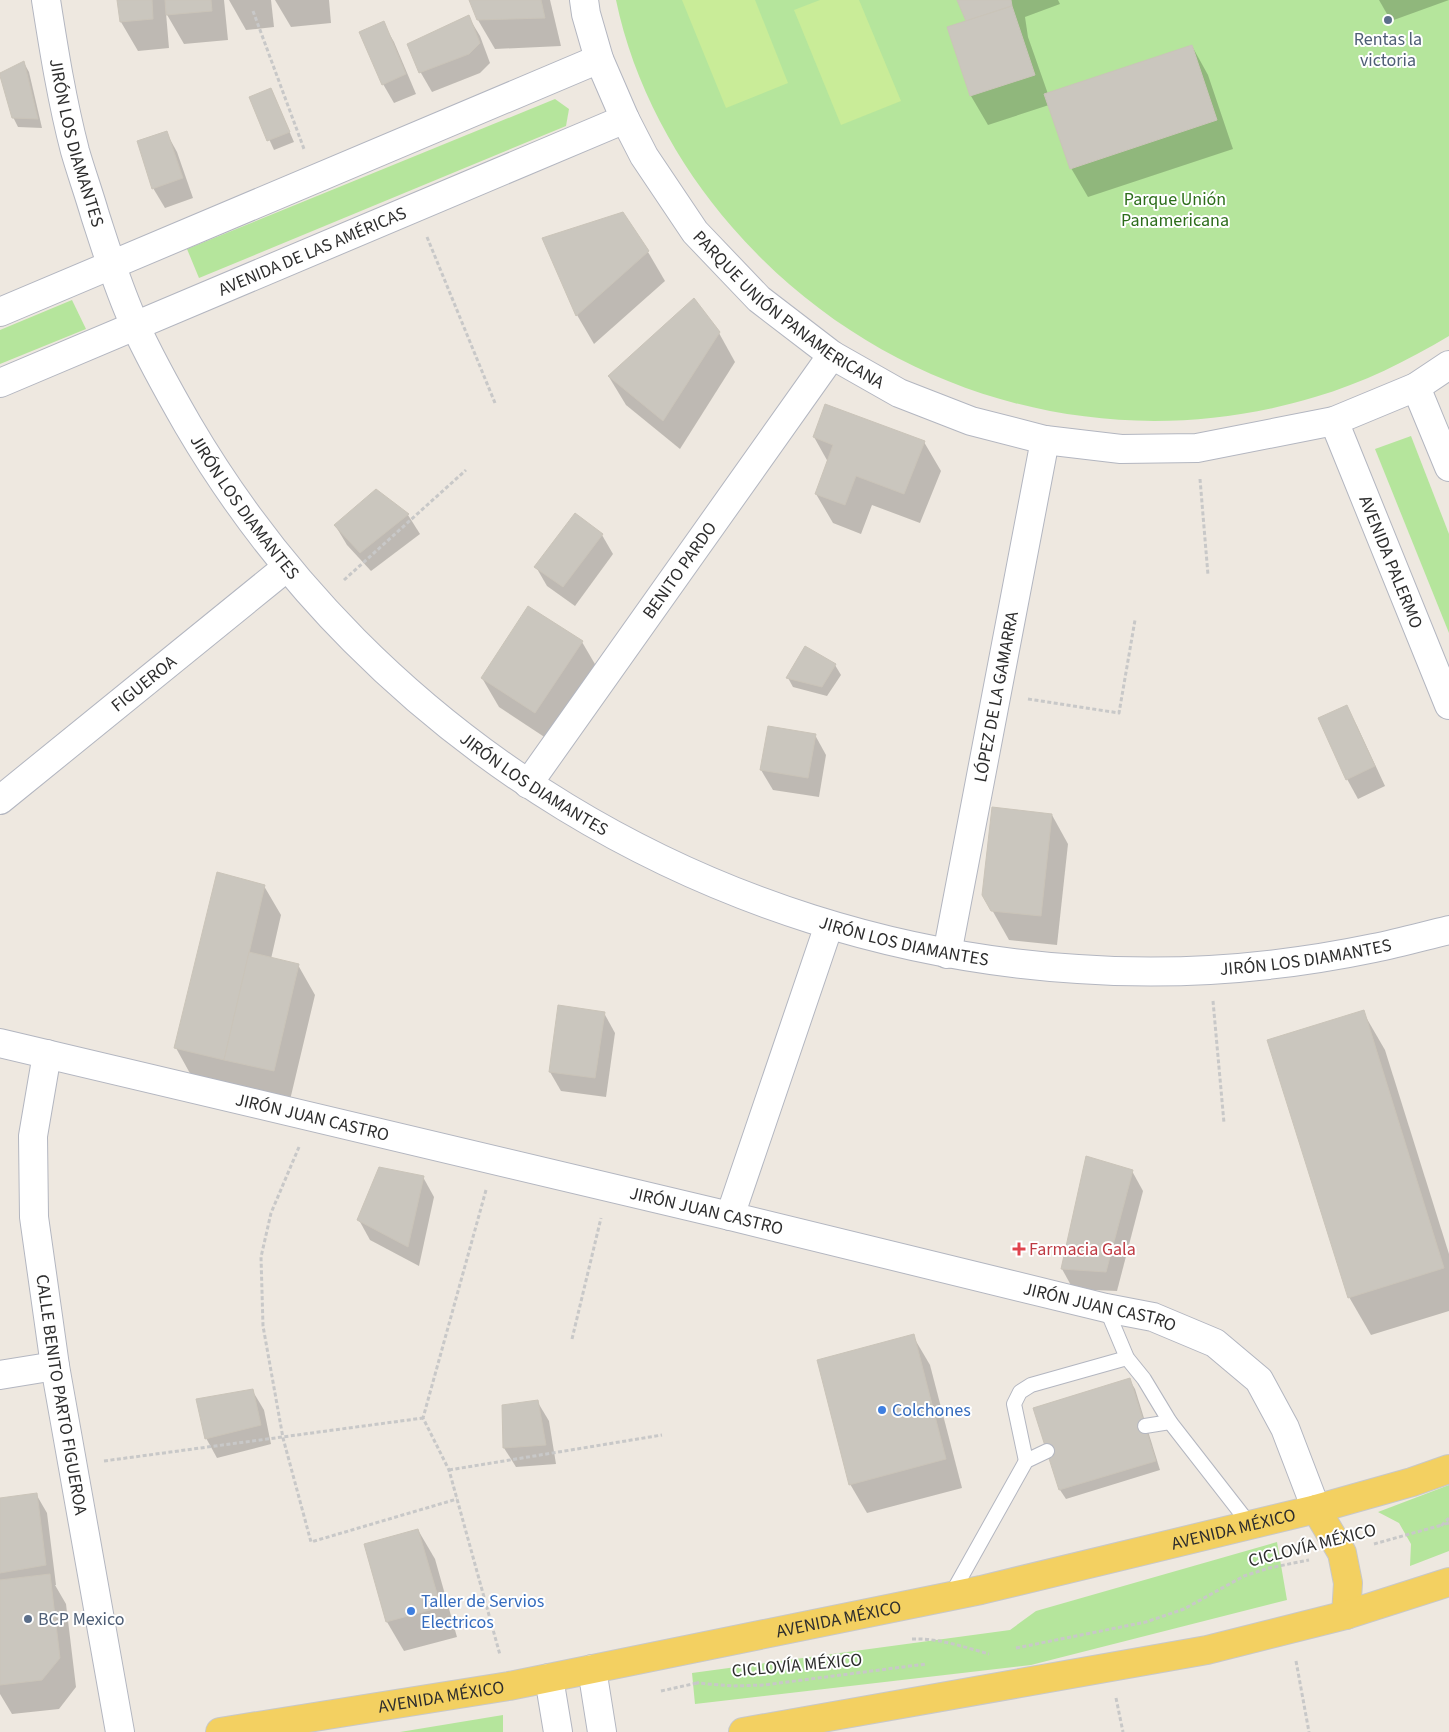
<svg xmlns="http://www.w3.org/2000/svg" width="1449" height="1732" viewBox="0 0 1449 1732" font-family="'Source Sans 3',sans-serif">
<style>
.green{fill:#b5e59c}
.pitch{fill:#c9ec98}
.shadow{fill:#0003}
.building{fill:#cac6be;stroke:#cac4b9}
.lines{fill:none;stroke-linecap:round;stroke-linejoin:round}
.lane-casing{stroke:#b3b6c0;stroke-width:16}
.street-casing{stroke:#b3b6c0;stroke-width:30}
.secondary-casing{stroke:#b3b6c0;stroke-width:30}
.primary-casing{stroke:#c8c8c8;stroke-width:30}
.path{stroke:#c8c8c8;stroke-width:3;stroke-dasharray:4 2.5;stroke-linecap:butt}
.lane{stroke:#fff;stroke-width:14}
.street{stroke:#fff;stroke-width:28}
.secondary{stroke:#fff;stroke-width:28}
.primary{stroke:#f3d061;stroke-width:28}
.service-dot{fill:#5c6f8a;stroke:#fff;stroke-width:2}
.health-dot{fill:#e0444e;stroke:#fff;stroke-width:2}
.shop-dot{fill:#3f7fe0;stroke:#fff;stroke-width:2}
.labels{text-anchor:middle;stroke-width:4;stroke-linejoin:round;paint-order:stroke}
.service-label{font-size:18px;fill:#4e5e75;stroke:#fff}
.street-label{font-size:18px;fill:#2d2d2d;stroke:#fff}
.park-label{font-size:18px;fill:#2c6d1a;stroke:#fff}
.health-label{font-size:18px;fill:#be3a42;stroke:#fff;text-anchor:start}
.shop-label{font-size:18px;fill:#366cbe;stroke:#fff;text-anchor:start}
</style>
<rect width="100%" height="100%" fill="#eee8e0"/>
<!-- green -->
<g class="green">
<path d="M616,0H1449V336C1407,361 1363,383 1315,397C1104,461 877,394 732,227C677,164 633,83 616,0Z"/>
<path d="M555,99L569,109L566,126L199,278L187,249Z"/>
<path d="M72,300L86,329L0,364V330Z"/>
<path d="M1411,436L1449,534V633L1375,449Z"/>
<path d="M1449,1485V1551L1410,1566L1411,1544L1399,1523L1378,1512Z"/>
<path d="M1277,1542L1287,1600L1031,1665L695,1704L692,1673L1010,1630L1036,1611Z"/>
<path d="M503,1715V1732H400Z"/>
</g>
<!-- pitch -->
<g class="pitch">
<path d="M682,0H755L788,83L726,108Z"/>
<path d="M820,0H859L901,101L841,125L794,10Z"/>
</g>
<!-- shadow -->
<g class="shadow">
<path d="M119,0H224L228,40L184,44L166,13L169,48L138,51L121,22Z"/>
<path d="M229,0H271L274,27L246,30Z"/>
<path d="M275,0H329L331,23L291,27Z"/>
<path d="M470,0H550L561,46L495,49L478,20Z"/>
<path d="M958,0H1058L1060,4L1025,17L1028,37L1048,94L1192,46L1208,75L1233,149L1088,197L1071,168L1049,105L988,125L971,96L949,28L967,22Z"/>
<path d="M1379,0H1449L1391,21Z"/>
<path d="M468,16L480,36L490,63L480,73L432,92L421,73L409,44Z"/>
<path d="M383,23L394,42L416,94L394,103L383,84Z"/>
<path d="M24,63L29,72L42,128L18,127L13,117Z"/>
<path d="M271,89L294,142L274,150L250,97Z"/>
<path d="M166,132L177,152L193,198L165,208L153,188Z"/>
<path d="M622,213L648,252L665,281L594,344L577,315L544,239Z"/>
<path d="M719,333L735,362L680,449L626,405L609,377Z"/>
<path d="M814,437L924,442L941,471L920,523L872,505L861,534L833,523L816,494L828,462Z"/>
<path d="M376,491L408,515L420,534L371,571L347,545L335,525Z"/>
<path d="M602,535L613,554L575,606L547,586L536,567Z"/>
<path d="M582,642L599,671L552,742L499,707L482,678Z"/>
<path d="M806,648L835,665L841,675L827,696L793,687L788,678Z"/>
<path d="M1346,706L1357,726L1385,786L1358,799L1347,779Z"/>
<path d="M815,735L826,755L819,797L773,790L761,770Z"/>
<path d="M1052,815L1068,844L1057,945L1009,940L983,894Z"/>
<path d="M264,886L281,915L271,959L298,965L315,995L290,1100L192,1077L176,1048Z"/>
<path d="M1363,1012L1385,1050L1449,1254V1311L1371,1335L1349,1297Z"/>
<path d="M604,1013L615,1033L606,1097L561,1091L550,1072Z"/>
<path d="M1087,1157L1132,1171L1143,1191L1117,1291L1073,1289L1062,1269Z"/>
<path d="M423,1177L434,1197L419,1266L370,1240L359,1220Z"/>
<path d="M913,1336L930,1365L962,1488L867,1513L850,1484Z"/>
<path d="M1129,1379L1135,1389L1160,1470L1066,1499L1060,1490L1034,1408Z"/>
<path d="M252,1390L264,1410L271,1444L217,1458L206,1438Z"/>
<path d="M537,1401L549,1421L556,1464L516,1467L504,1448V1406Z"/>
<path d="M36,1494L47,1513L56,1585H55L66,1604L76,1687L59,1709L12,1714L0,1694V1499Z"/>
<path d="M418,1530L435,1559L457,1637L404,1651L387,1622L366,1545Z"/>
</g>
<!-- building -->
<g class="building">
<path d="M117,0H152L153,19L120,22Z"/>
<path d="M165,0H211L212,11L166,15Z"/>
<path d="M469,0H541L545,18L477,20Z"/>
<path d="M957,0H1011L1012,6L966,21Z"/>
<path d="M1012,6L1035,75L970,96L947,27Z"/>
<path d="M469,15L480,43L469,54L419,73L407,44Z"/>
<path d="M384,21L406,74L382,85L359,32Z"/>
<path d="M1192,45L1217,120L1070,169L1044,94Z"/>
<path d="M24,61L38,119L12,118L0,76V73Z"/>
<path d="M271,88L290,132L267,141L249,97Z"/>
<path d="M167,131L183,178L152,189L137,141Z"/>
<path d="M623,212L649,251L576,316L542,238Z"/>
<path d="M694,298L720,332L663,421L608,376Z"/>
<path d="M825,404L925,441L904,494L856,476L845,505L815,494L833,445L813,437Z"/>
<path d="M376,489L409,514L360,553L334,525Z"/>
<path d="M575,513L603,534L563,587L534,567Z"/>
<path d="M528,606L583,641L535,713L481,678Z"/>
<path d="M805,646L836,664L822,687L786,678Z"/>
<path d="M1347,705L1375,766L1346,780L1318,718Z"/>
<path d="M768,726L816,734L808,778L760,770Z"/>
<path d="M992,807L1052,814L1041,916L991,911L982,895Z"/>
<path d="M217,872L265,885L224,1060L174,1048Z"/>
<path d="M249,952L299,964L274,1071L224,1060Z"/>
<path d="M558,1005L605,1012L595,1078L549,1072Z"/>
<path d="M1364,1010L1444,1268L1348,1298L1267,1040Z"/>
<path d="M1086,1156L1133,1170L1106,1272L1061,1269Z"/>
<path d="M379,1167L424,1176L408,1247L357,1220Z"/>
<path d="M914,1334L946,1459L849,1485L817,1360Z"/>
<path d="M1130,1378L1156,1461L1059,1490L1033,1408Z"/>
<path d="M253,1389L261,1425L205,1439L196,1399Z"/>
<path d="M538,1400L546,1445L503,1448L502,1405Z"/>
<path d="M37,1493L46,1565L0,1573V1498Z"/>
<path d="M418,1529L441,1607L386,1622L364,1544Z"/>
<path d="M50,1574L60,1658L42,1680L0,1685V1580Z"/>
</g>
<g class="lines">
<!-- lane casing -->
<g class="lane-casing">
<g id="lane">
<path d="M1106,1308L1127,1358L1144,1379L1170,1422L1251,1526"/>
<path d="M1145,1426L1170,1422"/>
<path d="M1026,1461L1014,1404L1020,1392L1031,1385L1127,1358"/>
<path d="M951,1595L1026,1461L1047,1451"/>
</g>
</g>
<!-- street casing -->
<g class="street-casing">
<g id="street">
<path id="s1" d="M528,784L832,355"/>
<path id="s2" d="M0,800L287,567"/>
<path id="s3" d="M947,954L1045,440"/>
<path id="s4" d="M0,1043L730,1216L1106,1308L1153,1317L1215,1343L1259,1380L1285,1428L1316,1509"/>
<path id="s5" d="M47,1054L33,1136L34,1217L55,1366L120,1732"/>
<path d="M730,1216L829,925"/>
<path d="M0,1375L55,1366"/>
</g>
</g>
<!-- secondary casing -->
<g class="secondary-casing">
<g id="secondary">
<path id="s6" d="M46,0C54,51 62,101 75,151C81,172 89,194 95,215C107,252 118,288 134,323C150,358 169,392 188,425C374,742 713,946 1078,969C1176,976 1278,968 1374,948C1399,943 1424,936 1449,930"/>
<path id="s7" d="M584,0L586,14L599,59L625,119L644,156L695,232L759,299L832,355L899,393L971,421L1045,440L1121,449L1197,448L1334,421L1416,387L1449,365"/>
<path d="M0,312L599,59"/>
<path id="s8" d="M0,383L625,119"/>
<path d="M1416,387L1449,467"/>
<path id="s9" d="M1334,421L1449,705"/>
<path d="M592,1669L602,1732"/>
<path d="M549,1678L558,1732"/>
</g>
</g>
<!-- primary casing -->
<g class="primary-casing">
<g id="primary">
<path d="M1316,1509L1342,1553L1348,1583L1346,1615"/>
<path id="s10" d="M220,1732L509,1686L981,1590L1316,1509L1412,1482L1449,1469"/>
<path d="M743,1732L1207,1650L1346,1615L1449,1582"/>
</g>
</g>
<!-- path -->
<g class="path">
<path d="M253,11L304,149"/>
<path d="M427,237L495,403"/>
<path d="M1200,479L1208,575"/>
<path d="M344,580L466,470"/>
<path d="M1028,699L1119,713L1135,620"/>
<path d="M1213,1001L1224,1123"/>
<path d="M299,1147L271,1213L261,1257L263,1326L283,1438L311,1542L457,1499"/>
<path d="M486,1190L423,1418L449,1470L500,1655"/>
<path d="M572,1339L601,1218"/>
<path d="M104,1461L423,1418"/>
<path d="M449,1470L662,1435"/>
<path d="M1449,1518L1442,1525L1449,1523"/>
<path d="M1374,1544L1442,1525"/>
<path d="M912,1639C939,1638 964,1647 989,1654"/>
<path d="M1016,1648L1146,1622L1184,1609L1244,1576L1269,1568L1309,1560"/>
<path d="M1296,1661L1309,1732"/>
<path d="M699,1682L697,1683L733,1686L764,1685L926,1664"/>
<path d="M661,1691L697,1683"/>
<path d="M1116,1698L1123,1732"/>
</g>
<!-- lane -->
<use href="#lane" class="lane"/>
<!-- street -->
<use href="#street" class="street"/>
<!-- secondary -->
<use href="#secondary" class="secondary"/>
<!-- primary -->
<use href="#primary" class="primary"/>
</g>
<!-- markers -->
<g class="service-dot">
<circle cx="1388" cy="20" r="5"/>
<circle cx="28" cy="1619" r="5"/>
</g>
<path class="health-dot" d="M1016.5 1241.5h5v5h5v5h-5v5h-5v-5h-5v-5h5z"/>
<g class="shop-dot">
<circle cx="882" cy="1410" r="5"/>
<circle cx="411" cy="1611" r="5"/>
</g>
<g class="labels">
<!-- service labels -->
<g class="service-label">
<text x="1388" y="45">Rentas la<tspan x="1388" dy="21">victoria</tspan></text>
<text x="38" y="1625" text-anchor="start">BCP Mexico</text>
</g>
<!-- street labels -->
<g class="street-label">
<text dy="6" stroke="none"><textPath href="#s6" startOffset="146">JIRÓN LOS DIAMANTES</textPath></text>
<text dy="6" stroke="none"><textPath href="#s8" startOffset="339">AVENIDA DE LAS AMÉRICAS</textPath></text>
<text dy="6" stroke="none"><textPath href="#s7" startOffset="382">PARQUE UNIÓN PANAMERICANA</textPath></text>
<text dy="6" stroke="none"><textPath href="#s6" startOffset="551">JIRÓN LOS DIAMANTES</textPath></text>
<text dy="6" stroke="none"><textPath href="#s9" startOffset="152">AVENIDA PALERMO</textPath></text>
<text dy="6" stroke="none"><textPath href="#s1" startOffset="262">BENITO PARDO</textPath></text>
<text dy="6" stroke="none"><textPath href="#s2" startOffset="185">FIGUEROA</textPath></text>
<text dy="6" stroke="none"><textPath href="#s3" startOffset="262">LÓPEZ DE LA GAMARRA</textPath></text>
<text dy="6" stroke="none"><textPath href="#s6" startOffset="955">JIRÓN LOS DIAMANTES</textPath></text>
<text dy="6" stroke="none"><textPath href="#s6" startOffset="1360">JIRÓN LOS DIAMANTES</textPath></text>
<text dy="6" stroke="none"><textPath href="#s6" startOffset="1765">JIRÓN LOS DIAMANTES</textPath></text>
<text dy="6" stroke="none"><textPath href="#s4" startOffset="321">JIRÓN JUAN CASTRO</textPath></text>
<text dy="6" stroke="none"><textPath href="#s4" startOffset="726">JIRÓN JUAN CASTRO</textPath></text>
<text dy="6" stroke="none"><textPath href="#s4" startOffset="1131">JIRÓN JUAN CASTRO</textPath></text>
<text dy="6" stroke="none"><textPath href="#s5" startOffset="344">CALLE BENITO PARTO FIGUEROA</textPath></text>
<text dy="6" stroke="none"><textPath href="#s10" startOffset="1034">AVENIDA MÉXICO</textPath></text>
<text transform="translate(1312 1545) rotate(-14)" y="6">CICLOVÍA MÉXICO</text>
<text dy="6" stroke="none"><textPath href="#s10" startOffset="629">AVENIDA MÉXICO</textPath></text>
<text transform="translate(797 1665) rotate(-5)" y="6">CICLOVÍA MÉXICO</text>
<text dy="6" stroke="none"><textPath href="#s10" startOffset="224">AVENIDA MÉXICO</textPath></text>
</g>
<!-- park labels -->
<g class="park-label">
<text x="1175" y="205">Parque Unión<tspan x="1175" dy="21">Panamericana</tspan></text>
</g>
<!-- health labels -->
<g class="health-label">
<text x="1029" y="1255">Farmacia Gala</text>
</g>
<!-- shop labels -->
<g class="shop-label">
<text x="892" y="1416">Colchones</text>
<text x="421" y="1607">Taller de Servios<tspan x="421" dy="21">Electricos</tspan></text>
</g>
</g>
</svg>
